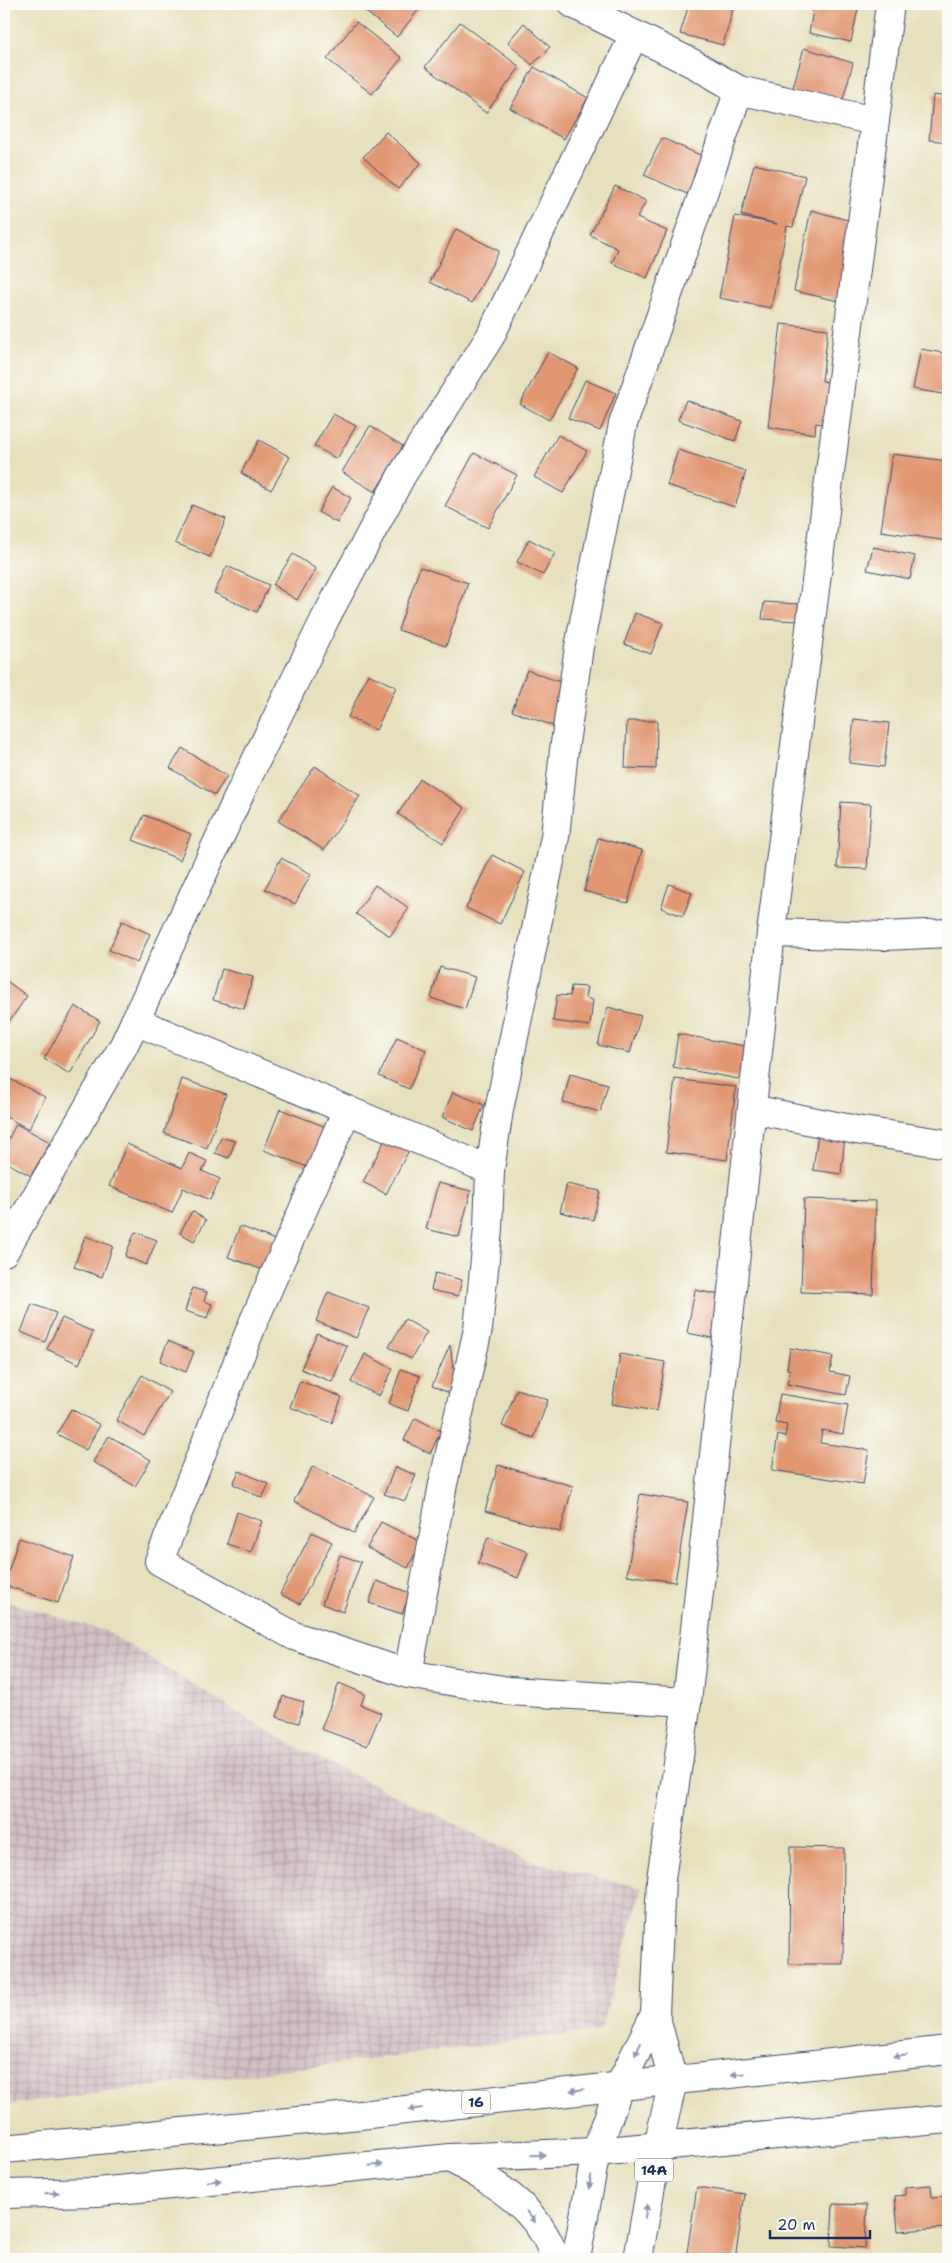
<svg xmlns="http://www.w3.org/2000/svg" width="952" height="2263" viewBox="0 0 952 2263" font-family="'Shantell Sans',sans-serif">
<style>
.industrial{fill:url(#industrial-grid)}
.building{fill:#e19772}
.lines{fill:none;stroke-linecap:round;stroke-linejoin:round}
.minor-casing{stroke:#3a4a6c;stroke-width:30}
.major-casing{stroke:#3a4a6c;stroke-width:30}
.highway-casing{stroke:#3a4a6c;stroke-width:30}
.minor{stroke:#fff;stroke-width:28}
.major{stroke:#fff;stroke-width:28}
.highway{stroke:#fff;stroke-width:28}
.oneway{fill:#8d97ae}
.labels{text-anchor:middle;stroke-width:5;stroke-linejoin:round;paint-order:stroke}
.shield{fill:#fdfcf7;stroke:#5f6c8c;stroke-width:1}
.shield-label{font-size:14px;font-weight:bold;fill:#1b2f5e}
</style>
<defs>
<pattern id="industrial-grid" width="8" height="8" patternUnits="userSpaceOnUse" patternTransform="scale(1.25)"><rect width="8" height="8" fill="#d2bec3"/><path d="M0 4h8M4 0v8" fill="none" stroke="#aa9ba2"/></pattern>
</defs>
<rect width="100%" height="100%" fill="#fdfcf7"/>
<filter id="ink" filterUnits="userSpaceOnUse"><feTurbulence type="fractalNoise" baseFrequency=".02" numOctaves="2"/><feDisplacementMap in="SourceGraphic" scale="10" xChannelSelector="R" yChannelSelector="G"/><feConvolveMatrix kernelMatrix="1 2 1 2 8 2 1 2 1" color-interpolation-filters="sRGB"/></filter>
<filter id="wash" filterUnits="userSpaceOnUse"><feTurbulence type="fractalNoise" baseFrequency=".0096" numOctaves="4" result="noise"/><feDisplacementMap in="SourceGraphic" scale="20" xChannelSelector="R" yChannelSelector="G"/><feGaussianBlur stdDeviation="1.12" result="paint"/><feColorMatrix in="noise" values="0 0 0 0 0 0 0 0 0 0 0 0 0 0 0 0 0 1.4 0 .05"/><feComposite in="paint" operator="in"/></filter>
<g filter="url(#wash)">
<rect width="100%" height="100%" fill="#e7e0bd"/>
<!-- industrial -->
<path class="industrial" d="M4,1601L106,1631L288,1743L531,1861L642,1888L601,2030L4,2105Z"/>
<g id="blocks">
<!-- building -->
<g class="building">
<path d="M364,4H423L397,37L361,8Z"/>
<path d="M689,4H713L733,9L723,45L680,34Z"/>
<path d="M814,4H859L851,42L809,33Z"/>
<path d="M356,22L402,58L372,94L327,59Z"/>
<path d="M460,22L520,67L486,113L425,67Z"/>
<path d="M524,23L550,47L532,65L508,42Z"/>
<path d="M804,48L853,63L841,106L792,91Z"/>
<path d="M534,67L588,98L564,139L510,108Z"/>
<path d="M933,95L948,97V142L929,140Z"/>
<path d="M386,132L421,163L398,189L363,157Z"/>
<path d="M662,138L711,160L694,197L644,175Z"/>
<path d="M754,164L805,176L793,227L787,226L771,308L719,298L735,216L777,224L741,215Z"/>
<path d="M615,186L646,201L637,218L667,231L647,278L612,263L618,249L590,235Z"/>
<path d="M811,210L855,222L843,302L794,291Z"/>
<path d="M456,229L499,251L472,303L430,282Z"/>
<path d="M781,324L828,329L822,381L835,383L828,425L816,423L815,434L768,427Z"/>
<path d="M921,349L948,354V395L913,389Z"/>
<path d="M548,352L578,368L549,420L520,404Z"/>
<path d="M585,380L616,393L600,431L568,418Z"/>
<path d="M686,400L742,421L735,441L678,420Z"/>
<path d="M333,414L356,426L337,459L314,446Z"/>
<path d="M370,426L403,446L375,492L342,472Z"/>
<path d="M558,435L587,451L563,493L534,477Z"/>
<path d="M259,440L290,457L271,490L241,473Z"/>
<path d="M678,450L746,471L735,507L667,485Z"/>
<path d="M474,453L517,475L488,528L445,506Z"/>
<path d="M892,454L948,461V541L881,531Z"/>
<path d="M332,487L351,498L337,523L318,512Z"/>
<path d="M192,505L226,519L210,557L175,543Z"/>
<path d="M529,539L555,553L543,575L517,562Z"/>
<path d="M873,547L915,556L910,579L867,570Z"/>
<path d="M293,554L316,569L297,600L273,585Z"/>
<path d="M227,566L269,585L257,612L214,593Z"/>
<path d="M420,567L468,583L446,646L398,630Z"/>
<path d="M764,602L799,604L798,621L762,619Z"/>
<path d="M635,613L663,623L651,654L624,644Z"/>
<path d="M527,670L571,686L556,727L512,711Z"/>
<path d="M368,674L396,687L376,730L348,717Z"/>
<path d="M854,719L889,723L884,767L849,763Z"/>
<path d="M627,721H657L656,769L625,768Z"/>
<path d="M182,748L227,776L215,795L170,768Z"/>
<path d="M315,766L360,796L324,850L278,821Z"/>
<path d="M420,779L465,808L443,843L398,814Z"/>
<path d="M841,802L871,804L867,869L837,868Z"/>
<path d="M144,815L191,834L180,860L133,840Z"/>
<path d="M598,838L642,850L628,903L584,891Z"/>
<path d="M492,855L525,872L500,924L466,908Z"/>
<path d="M281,858L311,874L295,904L265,889Z"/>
<path d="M669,884L692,893L683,916L661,908Z"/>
<path d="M375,885L409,908L390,936L356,914Z"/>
<path d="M122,921L150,934L137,963L109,950Z"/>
<path d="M440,967L475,977L465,1009L431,998Z"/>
<path d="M222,969L253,977L244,1009L213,1000Z"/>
<path d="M4,979L27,996L6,1026L4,1024Z"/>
<path d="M571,986L587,987L585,998L593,1000L590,1026L553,1021L557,995L570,996Z"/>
<path d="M75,1006L100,1021L70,1074L44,1059Z"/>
<path d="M608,1007L641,1016L630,1053L598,1045Z"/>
<path d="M678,1034L756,1048L750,1081L673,1067Z"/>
<path d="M397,1037L426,1050L409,1089L379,1076Z"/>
<path d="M570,1074L608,1084L600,1112L563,1102Z"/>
<path d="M4,1076L45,1097L29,1129L4,1116Z"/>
<path d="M182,1079L226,1094L207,1148L164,1133Z"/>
<path d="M675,1079L736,1087L727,1160L666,1152Z"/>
<path d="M453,1092L484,1105L473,1131L442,1117Z"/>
<path d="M280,1109L331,1129L315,1170L264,1150Z"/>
<path d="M16,1124L50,1142L31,1176L4,1161V1148Z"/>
<path d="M818,1133L845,1137L841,1174L813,1170Z"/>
<path d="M221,1137L235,1141L229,1158L215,1153Z"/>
<path d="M386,1138L409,1150L386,1194L363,1182Z"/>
<path d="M127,1144L182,1168L189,1153L207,1161L202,1171L220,1179L210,1200L183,1188L172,1213L109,1186Z"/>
<path d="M438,1183L471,1191L459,1237L426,1229Z"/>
<path d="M567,1184L600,1191L593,1220L560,1212Z"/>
<path d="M804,1199L876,1201L873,1294L801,1292Z"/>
<path d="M192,1211L206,1220L194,1241L180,1233Z"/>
<path d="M240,1226L275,1240L263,1270L228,1257Z"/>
<path d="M135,1232L157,1240L146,1265L125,1256Z"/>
<path d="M85,1236L113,1246L102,1277L74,1267Z"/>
<path d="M435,1273L462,1280L458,1296L431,1290Z"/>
<path d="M192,1288L207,1292L204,1301L212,1304L207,1318L185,1311Z"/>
<path d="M695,1290L720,1295L712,1338L687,1333Z"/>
<path d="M328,1292L369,1308L356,1338L316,1321Z"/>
<path d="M32,1304L56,1313L45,1342L21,1332Z"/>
<path d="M62,1318L93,1332L79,1364L47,1349Z"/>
<path d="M405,1319L427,1332L411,1359L389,1347Z"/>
<path d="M317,1333L347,1346L332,1382L301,1369Z"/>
<path d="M168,1341L194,1352L186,1372L160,1361Z"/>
<path d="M450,1345L457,1396L432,1386Z"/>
<path d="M790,1348L833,1356L830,1372L850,1376L846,1395L787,1384L790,1370L787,1369Z"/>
<path d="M365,1354L393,1369L379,1396L351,1382Z"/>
<path d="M620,1354L665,1362L657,1411L612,1404Z"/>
<path d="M401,1369L420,1376L408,1411L389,1404Z"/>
<path d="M142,1375L170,1392L144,1436L116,1420Z"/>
<path d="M300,1381L342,1397L332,1423L290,1407Z"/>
<path d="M517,1389L548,1400L534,1438L502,1426Z"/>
<path d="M780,1394L848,1405L843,1434L822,1430L820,1443L869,1450L863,1484L772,1470L778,1435L785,1437L787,1425L775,1423Z"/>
<path d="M71,1409L100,1425L86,1450L57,1434Z"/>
<path d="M415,1418L441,1431L430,1454L404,1440Z"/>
<path d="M109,1436L151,1460L135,1486L93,1462Z"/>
<path d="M498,1465L573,1486L560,1532L485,1511Z"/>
<path d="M313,1466L374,1497L354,1533L294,1501Z"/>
<path d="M395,1467L416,1475L405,1501L384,1494Z"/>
<path d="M239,1471L269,1484L262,1498L233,1484Z"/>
<path d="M640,1494L688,1502L675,1582L627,1575Z"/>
<path d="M237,1512L262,1521L251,1552L227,1544Z"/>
<path d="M381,1522L421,1542L408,1568L367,1548Z"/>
<path d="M312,1532L332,1542L300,1604L280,1594Z"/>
<path d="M488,1537L528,1552L518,1578L478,1563Z"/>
<path d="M19,1538L74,1557L58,1603L4,1585Z"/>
<path d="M340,1555L361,1562L343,1612L322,1604Z"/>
<path d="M377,1581L410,1593L402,1614L369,1603Z"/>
<path d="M339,1683L365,1694L361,1705L381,1713L367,1746L321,1729Z"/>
<path d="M283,1696L304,1702L299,1723L277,1717Z"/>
<path d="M790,1847L844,1848L843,1964H789Z"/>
<path d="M931,2185L932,2197L945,2196L948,2228L898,2231L895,2196L905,2195V2187Z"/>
<path d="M697,2187L745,2194L735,2259H686Z"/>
<path d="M833,2204L867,2205L865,2248L831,2246Z"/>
</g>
</g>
</g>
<g filter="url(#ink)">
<use href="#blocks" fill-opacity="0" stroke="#3a4a6c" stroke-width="1"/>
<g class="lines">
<!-- minor casing -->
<g class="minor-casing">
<g id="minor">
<path d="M573,4L694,64L739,90L874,121"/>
<path d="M771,933L885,936L948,933"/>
<path d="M135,1021L490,1170"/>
<path d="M752,1109L856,1130L948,1144"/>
<path d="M347,1110L253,1323L159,1561L294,1636L408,1674L509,1691L687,1702"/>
<path d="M4,1252L124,1045L242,789L325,619L402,475L490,337L634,35"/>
<path d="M408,1674L443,1484L478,1329L488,1229L490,1170L499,1110L555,837L564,750L579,647L623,424L739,90"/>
<path d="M673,2081L655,2014L661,1879L687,1702L771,933L890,4"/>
<path d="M620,2085L655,2014"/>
</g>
</g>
<!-- major casing -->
<g class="major-casing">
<path id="major" d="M450,2158C493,2182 540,2208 555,2259"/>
</g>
<!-- highway casing -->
<g class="highway-casing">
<g id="highway">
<path d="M4,2149L360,2115L948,2050"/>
<path d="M4,2194L97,2192L450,2158L596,2152L948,2119"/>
<path d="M576,2259L596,2152L620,2085"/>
<path d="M638,2259L658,2146L673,2081"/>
</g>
</g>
<!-- minor -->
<use href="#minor" class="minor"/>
<!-- major -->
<use href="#major" class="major"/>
<!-- highway -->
<use href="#highway" class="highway"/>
</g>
<!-- one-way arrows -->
<defs><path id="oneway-solid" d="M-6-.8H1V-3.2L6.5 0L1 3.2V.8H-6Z" transform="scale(1.25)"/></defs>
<g class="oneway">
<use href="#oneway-solid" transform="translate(638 2049) rotate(116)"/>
<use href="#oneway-solid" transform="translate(900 2056) rotate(174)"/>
<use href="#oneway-solid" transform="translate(738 2074) rotate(174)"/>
<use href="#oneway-solid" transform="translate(577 2090) rotate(173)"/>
<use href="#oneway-solid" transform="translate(415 2109) rotate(173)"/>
<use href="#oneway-solid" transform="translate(538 2155) rotate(-2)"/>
<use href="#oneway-solid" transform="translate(376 2165) rotate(-5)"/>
<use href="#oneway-solid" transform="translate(214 2181) rotate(-5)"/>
<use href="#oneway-solid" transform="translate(590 2182) rotate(101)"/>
<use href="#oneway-solid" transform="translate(52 2193) rotate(-1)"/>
<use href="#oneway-solid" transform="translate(646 2211) rotate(-80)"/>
<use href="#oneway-solid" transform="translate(531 2217) rotate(50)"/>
</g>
</g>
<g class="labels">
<!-- shield labels -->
<g class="shield">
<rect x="462" y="2090.5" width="28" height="23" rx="4"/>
<rect x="635" y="2158.5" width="38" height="23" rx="4"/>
</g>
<g class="shield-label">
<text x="476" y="2107">16</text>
<text x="654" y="2175">14A</text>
</g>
</g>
<!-- margin -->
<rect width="952" height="2263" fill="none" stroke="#fdfcf7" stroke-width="20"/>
<!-- scale -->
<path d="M770 2230v8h100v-8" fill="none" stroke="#1b2f5e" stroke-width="2.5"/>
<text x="777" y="2230" font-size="15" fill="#1b2f5e" stroke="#fdfcf7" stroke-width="4" paint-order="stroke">20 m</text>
</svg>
